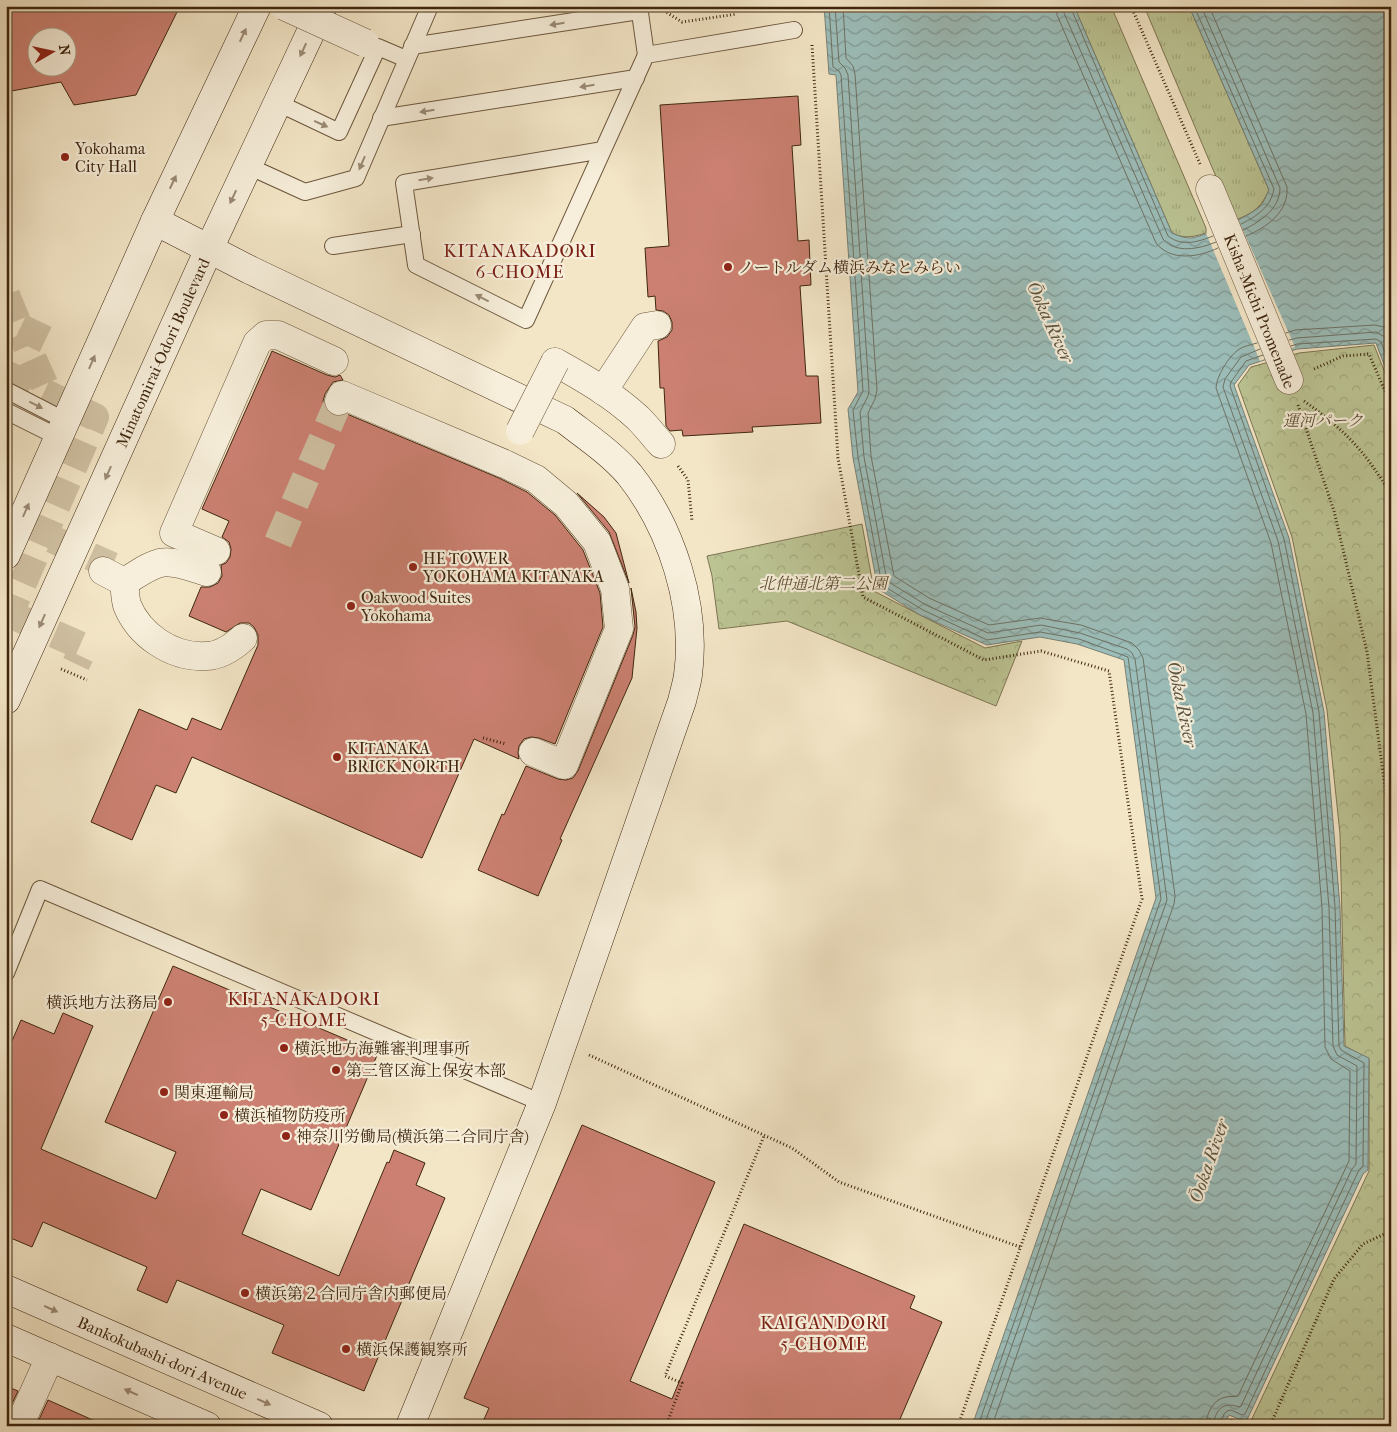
<svg xmlns="http://www.w3.org/2000/svg" width="1397" height="1432" viewBox="0 0 1397 1432" font-family="'IM FELL French Canon','Noto Serif JP',serif">
<style>
.grass{fill:url(#grass-tufts);stroke:#7e7552}
.park{fill:url(#park-crowns);stroke:#7e7552}
.water{fill:url(#water-waves);stroke:#778176}
.pier{fill:#f3e6c7}
.lines{fill:none;stroke-linecap:round;stroke-linejoin:round}
.shore{stroke:#6e7264;stroke-width:1}
.building{fill:#cb8071;stroke:#3f260f;fill-rule:evenodd}
.street-tunnel{stroke:#cfc0a2;stroke-width:28;stroke-dasharray:28 14;stroke-linecap:butt}
.lane-casing{stroke:#6c563d;stroke-width:18}
.street-casing{stroke:#6c563d;stroke-width:29}
.secondary-casing{stroke:#3f260f;stroke-width:29}
.path{stroke:#3f260f;stroke-width:3;stroke-dasharray:1 2.5;stroke-linecap:butt}
.lane{stroke:#f7efdb;stroke-width:16}
.street{stroke:#f7efdb;stroke-width:28}
.secondary{stroke:#f7efdb;stroke-width:28}
.street-bridge-casing{stroke:#6c563d;stroke-width:29;stroke-linecap:butt}
.street-bridge{stroke:#f7efdb;stroke-width:28}
.oneway{fill:#9b8a75}
.poi-dot{fill:#8f2418;stroke:#f7efdb;stroke-width:2}
.labels{text-anchor:middle;stroke-width:4.5;stroke-linejoin:round;paint-order:stroke}
.poi-label{font-size:16px;fill:#3f260f;stroke:#f7efdb;text-anchor:start}
.street-label{font-size:16px;fill:#3f260f;stroke:#f7efdb}
.park-label{font-size:16px;font-style:italic;fill:#5e4e30;stroke:#f7efdb}
.neighbourhood-label{font-size:18px;letter-spacing:1px;fill:#7a1f14;stroke:#f7efdb}
.water-label{font-size:18px;font-style:italic;fill:#5b5442;stroke:#f7efdb}
</style>
<defs>
<pattern id="grass-tufts" width="24" height="20" patternUnits="userSpaceOnUse" patternTransform="scale(1.25)"><rect width="24" height="20" fill="#bcc494"/><path d="M3 7l-1-3M5 7V3M7 7l1-3M15 17l-1-3M17 17v-4M19 17l1-3" fill="none" stroke="#a3a87e"/></pattern>
<pattern id="park-crowns" width="20" height="18" patternUnits="userSpaceOnUse" patternTransform="scale(1.25)"><rect width="20" height="18" fill="#bcc494"/><path d="M2 6a3 3 0 1 1 6 0M12 15a3 3 0 1 1 6 0" fill="none" stroke="#a3a87e"/></pattern>
<pattern id="water-waves" width="16" height="10" patternUnits="userSpaceOnUse" patternTransform="scale(1.25)"><rect width="16" height="10" fill="#9cbeba"/><path d="M0 5q4-4 8 0t8 0" fill="none" stroke="#819a96"/></pattern>
</defs>
<rect width="100%" height="100%" fill="#f3e6c7"/>
<filter id="stains"><feTurbulence type="fractalNoise" baseFrequency=".004" numOctaves="4"/><feColorMatrix values="0 0 0 0 .2 0 0 0 0 .09 0 0 0 0 .02 0 0 0 .5 -.17"/></filter>
<radialGradient id="worn" r=".72"><stop offset=".6" stop-color="#630" stop-opacity="0"/><stop offset="1" stop-color="#630" stop-opacity=".3"/></radialGradient>
<!-- grass -->
<g class="grass">
<path d="M1074,6H1111L1206,228V233C1193,237 1185,239 1172,233Z"/>
<path d="M1144,6H1189L1269,190C1261,207 1255,212 1238,219L1233,217Z"/>
</g>
<!-- park -->
<g class="park">
<path d="M1374,345L1391,388V1426H1227L1230,1419L1249,1425L1369,1171V1059L1345,1046L1340,834L1327,710L1292,537L1238,385L1251,367L1262,364L1299,353Z"/>
<path d="M862,524L874,591L920,615L985,648L1022,641L996,706L787,621L719,629L712,576L707,556Z"/>
</g>
<!-- water -->
<path class="water" d="M824,6H1074L1172,233C1179,236 1184,238 1191,238C1205,236 1249,217 1259,207C1264,203 1266,196 1269,190L1189,6H1391V383L1376,343L1297,349L1249,365L1234,385L1289,538L1324,712L1340,907L1344,1046L1369,1058L1368,1170L1363,1174L1246,1422L1229,1415L1224,1426H972L1156,898L1124,660L1077,644L1040,637L987,645L920,615L878,589L853,458L848,409L858,392L836,75L829,74Z"/>
<!-- pier -->
<path class="pier" d="M1238,219L1295,347L1260,361L1206,233Z"/>
<g class="lines">
<!-- shore -->
<g class="shore">
<path d="M829,6L833,67L839,71L841,75L863,391L853,410L858,457L882,585L923,610L987,640L1040,632L1079,639L1128,657L1161,899L978,1426"/>
<path d="M835,6L839,62L845,68L848,75L869,391L868,396L860,412L864,457L887,581L926,605L988,633L1041,625L1080,633L1127,649L1132,653L1135,659L1167,900L984,1426"/>
<path d="M843,6L846,58L853,66L855,74L877,390L875,399L868,413L871,456L894,576L929,598L989,625L1040,618L1081,625L1132,643L1139,650L1143,658L1175,896L1174,904L992,1426"/>
<path d="M1056,6L1057,15L1156,243C1171,262 1199,257 1218,248"/>
<path d="M1063,6L1064,13L1163,239C1176,254 1199,249 1216,242"/>
<path d="M1070,6L1168,236C1182,247 1198,242 1213,236"/>
<path d="M1194,6L1274,189C1271,207 1256,217 1241,224"/>
<path d="M1201,6L1280,188C1280,209 1260,222 1243,230"/>
<path d="M1209,6L1287,187C1289,212 1266,228 1246,236"/>
<path d="M1286,333L1295,330L1375,325L1384,327L1391,332"/>
<path d="M1289,340L1297,338L1376,332L1385,337L1391,351"/>
<path d="M1291,346L1297,344L1376,339L1381,342L1391,368"/>
<path d="M1206,1426C1206,1414 1213,1399 1226,1397C1230,1396 1234,1397 1238,1396L1349,1161L1350,1071L1331,1059L1325,1047L1322,908L1306,714L1271,543L1216,388C1216,377 1229,356 1238,350C1243,346 1251,345 1257,343"/>
<path d="M1213,1426C1215,1410 1223,1401 1239,1407L1241,1406L1352,1169L1356,1164L1357,1066L1337,1055L1333,1046L1329,908L1313,713L1278,541L1223,387L1225,379L1241,357L1260,349"/>
<path d="M1220,1426L1224,1414L1227,1411L1231,1410L1242,1415L1245,1414L1358,1172L1363,1166L1364,1063L1341,1050L1339,1046L1335,907L1319,712L1284,539L1230,386L1231,382L1246,361L1263,355"/>
</g>
</g>
<!-- building -->
<g class="building">
<path d="M6,6H180L136,95L74,105L61,82L6,92ZM38,38H68V68H38Z"/>
<path d="M798,96L801,145L792,146L798,241L809,240L811,285L800,286L806,376H818L821,423L752,427L753,432L683,436L682,430L670,431L666,426L664,388H660L658,341L667,337L672,330V322L669,315L663,311L656,310L655,296L648,297L645,248L669,246L660,105Z"/>
<path d="M272,351L327,375L335,377L340,375L343,380L333,382L325,394L323,401L326,409L332,415L339,417L347,414L499,478L527,492L555,515L583,550L600,593L603,627L555,744L539,738L531,737L524,739L519,746L518,753L519,759L474,739L422,858L192,757L176,793L156,785L132,840L91,822L139,709L187,730L192,718L221,730L258,645V635L254,627L249,623H240L226,632L189,616L201,587H210L218,583L222,576L221,565L226,563L230,557L231,549L229,542L222,537L229,521L202,509Z"/>
<path d="M577,493L604,517L616,533L629,583L609,532Z"/>
<path d="M631,588L636,612L637,628L632,678L560,839L562,840L538,896L478,870L502,814L504,815L526,766L558,779L566,780L573,778L578,771L633,635L635,627Z"/>
<path d="M173,966L378,1053L311,1210L261,1189L242,1234L339,1276L387,1162L389,1163L394,1150L425,1163L416,1185L445,1198L364,1391L272,1353L284,1325L177,1280L167,1303L137,1290L147,1267L43,1222L32,1247L6,1236V1055L21,1020L54,1034L63,1013L93,1026L41,1149L156,1199L176,1152L105,1122Z"/>
<path d="M582,1125L715,1182L630,1381L672,1399L744,1224L915,1296L910,1308L942,1322L897,1426H481L489,1408L464,1398Z"/>
<path d="M6,1386L18,1391L6,1416Z"/>
<path d="M48,1400L106,1426H36Z"/>
</g>
<g class="lines">
<!-- street-tunnel -->
<g class="street-tunnel">
<path d="M6,295L27,346"/>
<path d="M39,321L27,346L49,395"/>
<path d="M6,374L95,417L6,622"/>
<path d="M52,539L112,566"/>
<path d="M278,542L339,401"/>
<path d="M16,617L84,647L76,664"/>
</g>
<!-- lane casing -->
<g class="lane-casing">
<g id="lane">
<path d="M639,6L646,55"/>
<path d="M412,46L639,11"/>
<path d="M278,103L339,132L378,47L406,59"/>
<path d="M381,118L636,78"/>
<path d="M603,150L404,183L416,265L526,320L646,55L794,30"/>
<path d="M248,166L305,192L356,178L430,6"/>
<path d="M333,246L412,234"/>
<path d="M6,390L66,421"/>
<path d="M6,411L58,437"/>
<path d="M6,973L40,889L542,1103"/>
</g>
</g>
<!-- street casing -->
<g class="street-casing">
<g id="street">
<path d="M1210,189L1289,380"/>
<path d="M555,362C584,378 613,395 638,418C646,426 653,435 661,444"/>
<path d="M603,391L645,327L657,325"/>
<path d="M339,401L342,395L505,464L536,479L566,504L597,542L615,589L619,629L564,765L533,752"/>
<path d="M216,551L174,533L257,343L266,335H278L334,361"/>
<path d="M103,571L124,582C135,576 147,566 160,563C174,560 193,568 207,572"/>
<path d="M124,582C125,589 125,598 127,605C139,635 172,658 206,656C220,656 233,647 243,638"/>
<path d="M19,1426L50,1357"/>
</g>
</g>
<!-- secondary casing -->
<g class="secondary-casing">
<g id="secondary">
<path d="M155,221L250,270L565,420C587,437 611,453 629,474C672,528 697,606 688,675C687,683 684,692 682,701L542,1103L410,1426"/>
<path d="M6,555L155,221L257,6"/>
<path id="s1" d="M6,700L209,249L323,6"/>
<path id="s2" d="M6,1289L319,1426"/>
<path d="M6,1338L207,1426"/>
</g>
</g>
<!-- path -->
<g class="path">
<path d="M665,6L666,12L682,22L737,14"/>
<path d="M810,6V13"/>
<path d="M1131,6L1200,164"/>
<path d="M812,45L838,458L863,597L984,660L1041,651L1109,671L1142,899L958,1426"/>
<path d="M1314,369L1343,356L1369,354L1391,405"/>
<path d="M1304,401C1345,430 1366,452 1391,495"/>
<path d="M1298,405L1334,511L1367,652L1391,833"/>
<path d="M678,466L688,480L692,521"/>
<path d="M61,669L87,680"/>
<path d="M483,738L506,744"/>
<path d="M1391,953V1017"/>
<path d="M589,1055L792,1148L839,1182L1020,1247"/>
<path d="M666,1426L682,1383L665,1376L764,1136"/>
<path d="M1232,1426L1233,1424L1239,1426"/>
<path d="M1270,1426L1334,1279L1363,1244L1391,1231"/>
</g>
<!-- lane -->
<use href="#lane" class="lane"/>
<!-- street -->
<use href="#street" class="street"/>
<!-- secondary -->
<use href="#secondary" class="secondary"/>
<!-- street-bridge casing -->
<g class="street-bridge-casing">
<g id="street-bridge">
<path d="M284,6L365,43"/>
<path d="M520,431L555,362"/>
</g>
</g>
<!-- street-bridge -->
<use href="#street-bridge" class="street-bridge"/>
</g>
<!-- one-way arrows -->
<defs><path id="oneway-solid" d="M-6-.8H1V-3.2L6.5 0L1 3.2V.8H-6Z" transform="scale(1.25)"/></defs>
<g class="oneway">
<use href="#oneway-solid" transform="translate(557 24) rotate(171)"/>
<use href="#oneway-solid" transform="translate(243 35) rotate(-65)"/>
<use href="#oneway-solid" transform="translate(303 50) rotate(115)"/>
<use href="#oneway-solid" transform="translate(587 86) rotate(171)"/>
<use href="#oneway-solid" transform="translate(427 111) rotate(171)"/>
<use href="#oneway-solid" transform="translate(321 124) rotate(24)"/>
<use href="#oneway-solid" transform="translate(362 163) rotate(113)"/>
<use href="#oneway-solid" transform="translate(426 179) rotate(-9)"/>
<use href="#oneway-solid" transform="translate(173 182) rotate(-65)"/>
<use href="#oneway-solid" transform="translate(233 197) rotate(115)"/>
<use href="#oneway-solid" transform="translate(482 298) rotate(-153)"/>
<use href="#oneway-solid" transform="translate(92 362) rotate(-66)"/>
<use href="#oneway-solid" transform="translate(36 405) rotate(27)"/>
<use href="#oneway-solid" transform="translate(108 473) rotate(114)"/>
<use href="#oneway-solid" transform="translate(26 510) rotate(-66)"/>
<use href="#oneway-solid" transform="translate(42 621) rotate(114)"/>
<use href="#oneway-solid" transform="translate(51 1309) rotate(24)"/>
<use href="#oneway-solid" transform="translate(131 1392) rotate(-156)"/>
<use href="#oneway-solid" transform="translate(264 1402) rotate(24)"/>
</g>
<!-- markers -->
<g class="poi-dot">
<circle cx="65" cy="157" r="5"/>
<circle cx="728" cy="267" r="5"/>
<circle cx="413" cy="567" r="5"/>
<circle cx="351" cy="606" r="5"/>
<circle cx="337" cy="757" r="5"/>
<circle cx="168" cy="1002" r="5"/>
<circle cx="284" cy="1048" r="5"/>
<circle cx="336" cy="1070" r="5"/>
<circle cx="164" cy="1092" r="5"/>
<circle cx="224" cy="1115" r="5"/>
<circle cx="286" cy="1136" r="5"/>
<circle cx="245" cy="1293" r="5"/>
<circle cx="346" cy="1349" r="5"/>
</g>
<g class="labels">
<!-- poi labels -->
<g class="poi-label">
<text x="75" y="154">Yokohama<tspan x="75" dy="18">City Hall</tspan></text>
<text x="738" y="273">ノートルダム横浜みなとみらい</text>
<text x="423" y="564">HE TOWER<tspan x="423" dy="18">YOKOHAMA KITANAKA</tspan></text>
<text x="361" y="603">Oakwood Suites<tspan x="361" dy="18">Yokohama</tspan></text>
<text x="347" y="754">KITANAKA<tspan x="347" dy="18">BRICK NORTH</tspan></text>
<text x="158" y="1008" text-anchor="end">横浜地方法務局</text>
<text x="294" y="1054">横浜地方海難審判理事所</text>
<text x="346" y="1076">第三管区海上保安本部</text>
<text x="174" y="1098">関東運輸局</text>
<text x="234" y="1121">横浜植物防疫所</text>
<text x="296" y="1142">神奈川労働局(横浜第二合同庁舎)</text>
<text x="255" y="1299">横浜第２合同庁舎内郵便局</text>
<text x="356" y="1355">横浜保護観察所</text>
</g>
<!-- street labels -->
<g class="street-label">
<text transform="translate(1260 311) rotate(68)" y="6">Kisha-Michi Promenade</text>
<text dy="6" stroke="none"><textPath href="#s1" startOffset="381">Minatomirai-Odori Boulevard</textPath></text>
<text dy="6" stroke="none"><textPath href="#s2" startOffset="171">Bankokubashi-dori Avenue</textPath></text>
</g>
<!-- park labels -->
<g class="park-label">
<text x="1323" y="426">運河パーク</text>
<text x="823" y="589">北仲通北第二公園</text>
</g>
<!-- neighbourhood labels -->
<g class="neighbourhood-label">
<text x="520" y="257">KITANAKADORI<tspan x="520" dy="21">6-CHOME</tspan></text>
<text x="304" y="1005">KITANAKADORI<tspan x="304" dy="21">5-CHOME</tspan></text>
<text x="824" y="1329">KAIGANDORI<tspan x="824" dy="21">5-CHOME</tspan></text>
</g>
<!-- water labels -->
<g class="water-label">
<text transform="translate(1050 322) rotate(65)" y="6">Ōoka River</text>
<text transform="translate(1182 704) rotate(78)" y="6">Ōoka River</text>
<text transform="translate(1209 1161) rotate(-71)" y="6">Ōoka River</text>
</g>
</g>
<!-- margin -->
<rect width="1397" height="1432" fill="none" stroke="#f3e6c7" stroke-width="25"/>
<rect x="8" y="8" width="1382" height="1417" fill="none" stroke="#3f260f" stroke-width="2.5"/>
<rect x="12" y="12" width="1372" height="1407" fill="none" stroke="#3f260f"/>
<!-- north arrow -->
<g transform="translate(52 52) rotate(81)"><circle r="24" fill="#f7efdb" stroke="#ad9f89"/>
<path d="M0-4L9 19L0 12L-9 19Z" fill="#8f2418"/>
<text y="-8" font-size="14" font-weight="bold" text-anchor="middle" fill="#3f260f">N</text>
</g>
<rect width="100%" height="100%" filter="url(#stains)"/>
<rect width="100%" height="100%" fill="url(#worn)"/>
</svg>
